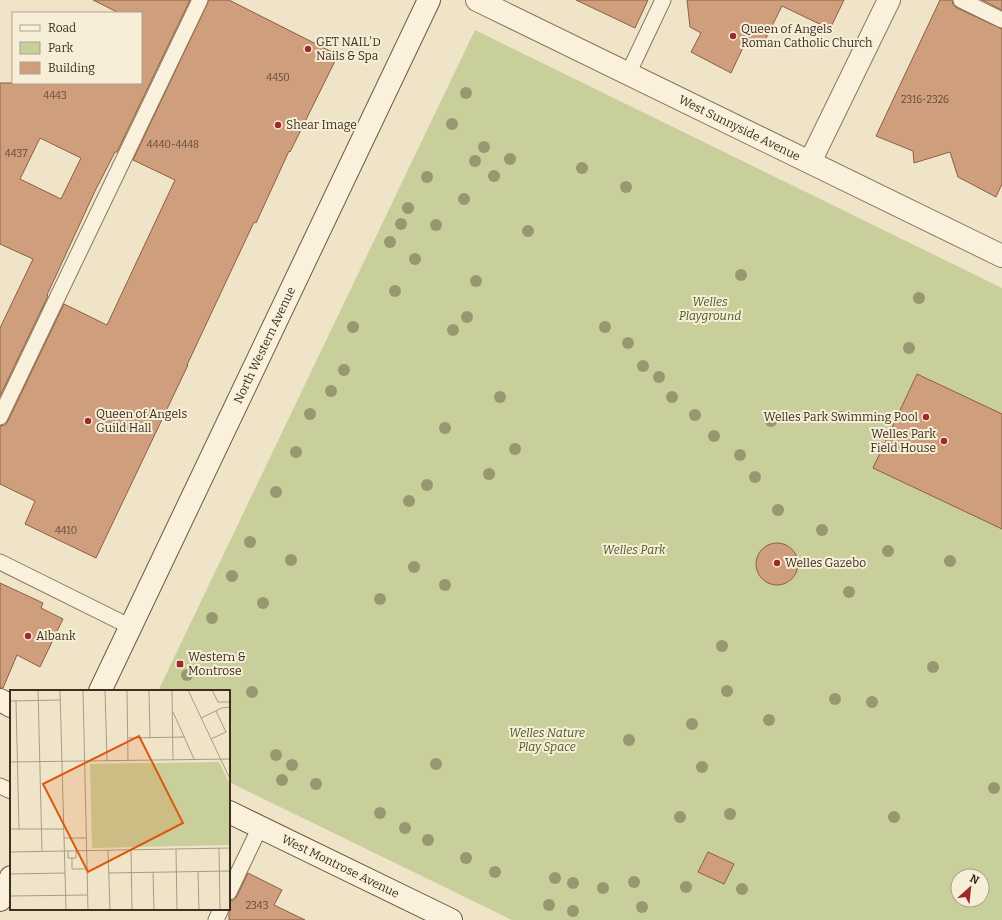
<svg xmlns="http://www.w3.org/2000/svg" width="1002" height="920" viewBox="0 0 1002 920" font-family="Bitter,serif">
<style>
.green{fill:#c9cf9b;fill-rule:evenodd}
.building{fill:#cf9f7d;stroke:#8d5f41;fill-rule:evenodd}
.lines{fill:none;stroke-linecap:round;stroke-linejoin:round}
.lane-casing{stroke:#8d765c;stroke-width:17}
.street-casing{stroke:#8d765c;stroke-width:24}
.secondary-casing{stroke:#6f573f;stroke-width:24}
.lane{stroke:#faf1dc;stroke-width:15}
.street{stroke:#faf1dc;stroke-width:22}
.secondary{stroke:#faf1dc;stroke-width:22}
.tree{fill:#96986f}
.poi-dot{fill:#9e2a2b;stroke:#f7eed8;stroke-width:1.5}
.labels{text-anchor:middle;stroke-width:4;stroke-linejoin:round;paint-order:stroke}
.number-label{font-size:10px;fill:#624a37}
.poi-label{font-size:12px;fill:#3d2e20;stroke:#f7eed8;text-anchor:start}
.street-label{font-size:12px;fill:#3d2e20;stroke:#f7eed8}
.park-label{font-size:12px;font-style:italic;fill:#4d5a26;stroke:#f7eed8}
.inset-road{fill:none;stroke:#a89b85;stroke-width:1}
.view{fill:#df570d;fill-opacity:0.15;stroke:#df570d;stroke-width:2}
.inset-edge{fill:none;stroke:#3d2e20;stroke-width:2}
</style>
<rect width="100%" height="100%" fill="#f0e4c8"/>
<!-- green -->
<path class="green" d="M475,30L1002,288V920H512L229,782V691H158ZM958,876H982V900H958Z"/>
<!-- building -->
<g class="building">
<path d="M93,0H190L117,152H115L95,191L47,295L48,296L0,396V328L33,259L0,244V83H141V13H119ZM40,138L81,158L61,199L20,179Z"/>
<path d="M209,0H229L338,55L290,152L289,151L256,223L254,222L187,365H188L96,558L25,524L35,501L0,484V426L5,425L8,421L64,304L107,325L175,180L133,160Z"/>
<path d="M576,0H648L635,28Z"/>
<path d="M687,0H844L830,29L782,6L762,46L747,39L731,73L691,52L701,33L690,27Z"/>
<path d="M940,0H952L953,5L957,8L1002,29V184L996,197L958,177L950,152L914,163L913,151L876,136Z"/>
<path d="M982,0H1002V10Z"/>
<path d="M917,374L1002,414V529L873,468Z"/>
<circle cx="777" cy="564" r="21"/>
<path d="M0,583L43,603L41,608L63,619L40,667L17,655L3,688H0Z"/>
<path d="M708,852L734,864L724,884L698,872Z"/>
<path d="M248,873L282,890L274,905L305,920H229V901L234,900L237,896Z"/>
</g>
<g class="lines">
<!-- lane casing -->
<g class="lane-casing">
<g id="lane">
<path d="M961,0L1002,20"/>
<path d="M628,74L663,0"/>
<path d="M0,417L200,0"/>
<path d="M0,562L131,627"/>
<path d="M0,786L11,791"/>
<path d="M229,892L260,827"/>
<path d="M216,920L221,909"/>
</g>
</g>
<!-- street casing -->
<g class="street-casing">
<g id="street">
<path id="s1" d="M477,0L1002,256"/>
<path d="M810,162L889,0"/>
</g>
</g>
<!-- secondary casing -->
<g class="secondary-casing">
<g id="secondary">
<path id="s2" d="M100,691L429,0"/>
<path d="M0,700L11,706"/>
<path id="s3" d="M229,812L451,920"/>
<path d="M0,900L11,877"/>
</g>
</g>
<!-- lane -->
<use href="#lane" class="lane"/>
<!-- street -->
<use href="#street" class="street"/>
<!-- secondary -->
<use href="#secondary" class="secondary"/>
</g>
<!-- trees -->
<g class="tree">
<circle cx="466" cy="93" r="6"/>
<circle cx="452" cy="124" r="6"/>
<circle cx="484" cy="147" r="6"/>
<circle cx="510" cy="159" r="6"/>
<circle cx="475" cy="161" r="6"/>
<circle cx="582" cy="168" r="6"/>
<circle cx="494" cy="176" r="6"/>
<circle cx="427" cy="177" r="6"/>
<circle cx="626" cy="187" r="6"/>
<circle cx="464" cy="199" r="6"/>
<circle cx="408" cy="208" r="6"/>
<circle cx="401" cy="224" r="6"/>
<circle cx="436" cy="225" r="6"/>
<circle cx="528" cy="231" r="6"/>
<circle cx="390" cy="242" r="6"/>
<circle cx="415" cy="259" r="6"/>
<circle cx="741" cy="275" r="6"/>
<circle cx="476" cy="281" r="6"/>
<circle cx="395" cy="291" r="6"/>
<circle cx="919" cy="298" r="6"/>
<circle cx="467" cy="317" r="6"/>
<circle cx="353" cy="327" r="6"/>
<circle cx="605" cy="327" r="6"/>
<circle cx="453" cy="330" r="6"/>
<circle cx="628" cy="343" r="6"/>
<circle cx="909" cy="348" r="6"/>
<circle cx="643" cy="366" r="6"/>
<circle cx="344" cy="370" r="6"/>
<circle cx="659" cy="377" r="6"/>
<circle cx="331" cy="391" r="6"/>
<circle cx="500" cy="397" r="6"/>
<circle cx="672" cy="397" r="6"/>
<circle cx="310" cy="414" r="6"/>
<circle cx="695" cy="415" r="6"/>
<circle cx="841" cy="417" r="6"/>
<circle cx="771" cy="421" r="6"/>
<circle cx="445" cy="428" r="6"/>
<circle cx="714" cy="436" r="6"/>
<circle cx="515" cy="449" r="6"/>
<circle cx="296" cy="452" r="6"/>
<circle cx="740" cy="455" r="6"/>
<circle cx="489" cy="474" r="6"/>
<circle cx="755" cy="477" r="6"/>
<circle cx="427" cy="485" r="6"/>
<circle cx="276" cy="492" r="6"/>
<circle cx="409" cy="501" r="6"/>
<circle cx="778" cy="510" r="6"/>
<circle cx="822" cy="530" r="6"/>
<circle cx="250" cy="542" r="6"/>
<circle cx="888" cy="551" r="6"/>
<circle cx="291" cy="560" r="6"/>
<circle cx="950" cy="561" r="6"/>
<circle cx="414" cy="567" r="6"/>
<circle cx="232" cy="576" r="6"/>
<circle cx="445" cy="585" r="6"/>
<circle cx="849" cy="592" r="6"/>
<circle cx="380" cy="599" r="6"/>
<circle cx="263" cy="603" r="6"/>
<circle cx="212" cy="618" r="6"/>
<circle cx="722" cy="646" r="6"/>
<circle cx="933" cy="667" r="6"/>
<circle cx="187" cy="675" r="6"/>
<circle cx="727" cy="691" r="6"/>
<circle cx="252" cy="692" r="6"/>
<circle cx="835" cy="699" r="6"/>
<circle cx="872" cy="702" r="6"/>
<circle cx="769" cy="720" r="6"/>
<circle cx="692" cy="724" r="6"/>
<circle cx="629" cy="740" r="6"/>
<circle cx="276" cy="755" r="6"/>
<circle cx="436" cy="764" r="6"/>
<circle cx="292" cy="765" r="6"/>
<circle cx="702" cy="767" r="6"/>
<circle cx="282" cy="780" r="6"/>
<circle cx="316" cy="784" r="6"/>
<circle cx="994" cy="788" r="6"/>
<circle cx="380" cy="813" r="6"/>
<circle cx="730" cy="814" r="6"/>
<circle cx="680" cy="817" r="6"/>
<circle cx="894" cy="817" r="6"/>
<circle cx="405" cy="828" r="6"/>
<circle cx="428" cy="840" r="6"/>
<circle cx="466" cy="858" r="6"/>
<circle cx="495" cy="872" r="6"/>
<circle cx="555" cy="878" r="6"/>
<circle cx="634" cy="882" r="6"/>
<circle cx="573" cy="883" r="6"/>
<circle cx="686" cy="887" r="6"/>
<circle cx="603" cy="888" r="6"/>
<circle cx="742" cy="889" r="6"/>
<circle cx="549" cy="905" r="6"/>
<circle cx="642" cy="907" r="6"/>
<circle cx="573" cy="911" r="6"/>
</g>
<!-- markers -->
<g class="poi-dot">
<circle cx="733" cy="36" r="4"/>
<circle cx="308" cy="49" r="4"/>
<circle cx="278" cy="125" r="4"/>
<circle cx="926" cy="417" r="4"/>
<circle cx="88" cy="421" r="4"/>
<circle cx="944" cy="441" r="4"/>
<circle cx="777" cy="563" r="4"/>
<circle cx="28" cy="636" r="4"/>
<rect x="176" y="660" width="8" height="8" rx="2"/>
</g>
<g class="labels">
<!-- number labels -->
<g class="number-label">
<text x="278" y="81">4450</text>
<text x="55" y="99">4443</text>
<text x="925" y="103">2316-2326</text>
<text x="173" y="148">4440-4448</text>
<text x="16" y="157">4437</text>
<text x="66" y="534">4410</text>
<text x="257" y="909">2343</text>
</g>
<!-- poi labels -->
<g class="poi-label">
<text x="741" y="33">Queen of Angels<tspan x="741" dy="14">Roman Catholic Church</tspan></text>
<text x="316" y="46">GET NAIL'D<tspan x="316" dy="14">Nails &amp; Spa</tspan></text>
<text x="286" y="129">Shear Image</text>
<text x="96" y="418">Queen of Angels<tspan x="96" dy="14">Guild Hall</tspan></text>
<text x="918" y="421" text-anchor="end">Welles Park Swimming Pool</text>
<text x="936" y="438" text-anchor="end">Welles Park<tspan x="936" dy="14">Field House</tspan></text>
<text x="785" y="567">Welles Gazebo</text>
<text x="36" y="640">Albank</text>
<text x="188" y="661">Western &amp;<tspan x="188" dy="14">Montrose</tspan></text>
</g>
<!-- street labels -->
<g class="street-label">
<text dy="4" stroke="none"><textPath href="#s1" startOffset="292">West Sunnyside Avenue</textPath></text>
<text dy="4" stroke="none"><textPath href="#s2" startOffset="383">North Western Avenue</textPath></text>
<text dy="4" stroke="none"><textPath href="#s3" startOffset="124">West Montrose Avenue</textPath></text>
</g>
<!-- park labels -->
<g class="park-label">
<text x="710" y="306">Welles<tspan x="710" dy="14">Playground</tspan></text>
<text x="634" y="554">Welles Park</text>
<text x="547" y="737">Welles Nature<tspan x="547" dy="14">Play Space</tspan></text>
</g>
</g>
<!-- overview -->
<g transform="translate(10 690)">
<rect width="220" height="220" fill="#f0e4c8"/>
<path d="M209,72L220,94V155L82,158L80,74Z" fill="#c9cf9b"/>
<path class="inset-road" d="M28,0L32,161M50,0L56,220M73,0L78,220M95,0L97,71M117,0L118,71M139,0L140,48M162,0L163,70M178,0L220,89M202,0L208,12H220M0,11L51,10M6,11L9,139M163,22L184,69M191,28L212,18L220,17M118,48L175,47M201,49L216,42L206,21M0,72L220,69M0,139H54M54,148H76M209,158L210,220M166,159L167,220M98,160L100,220M121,160L122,220M58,161V168H66V161M0,162L220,158M62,168V179H77M188,181L189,220M143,182L144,220M99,183L220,181M0,184L55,183M0,206L78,205"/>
<path class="view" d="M129,46L173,133L78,182L33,94Z"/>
<rect width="220" height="220" class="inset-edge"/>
</g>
<!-- legend -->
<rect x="12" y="12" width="130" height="72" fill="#f7eed8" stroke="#ada18e"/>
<rect x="20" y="25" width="20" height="6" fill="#faf1dc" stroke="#ada18e"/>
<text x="48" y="32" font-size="12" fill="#3d2e20">Road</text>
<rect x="20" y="42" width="20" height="12" fill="#c9cf9b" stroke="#ada18e"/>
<text x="48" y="52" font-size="12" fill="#3d2e20">Park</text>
<rect x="20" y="62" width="20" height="12" fill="#cf9f7d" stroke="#ada18e"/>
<text x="48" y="72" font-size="12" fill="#3d2e20">Building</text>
<!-- north arrow -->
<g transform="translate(970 888) rotate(27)"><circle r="19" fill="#f7eed8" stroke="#ada18e"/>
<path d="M0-3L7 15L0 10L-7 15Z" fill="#9e2a2b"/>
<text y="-6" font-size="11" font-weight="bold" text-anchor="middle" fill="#3d2e20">N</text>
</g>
</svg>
